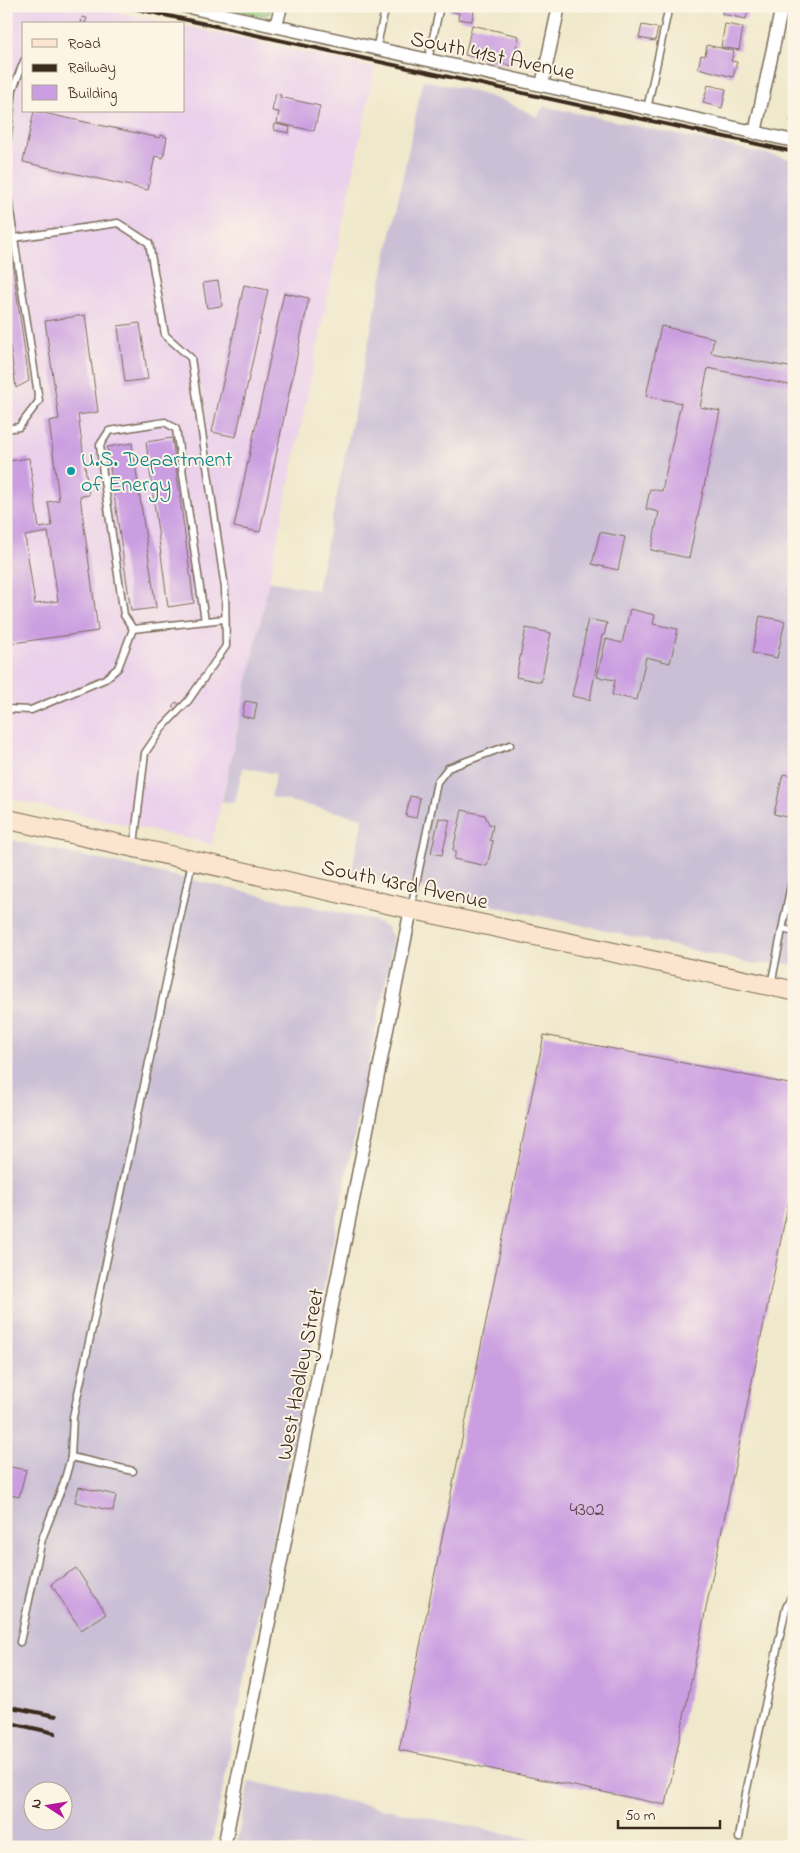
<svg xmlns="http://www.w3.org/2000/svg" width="800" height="1853" viewBox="0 0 800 1853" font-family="'Indie Flower',sans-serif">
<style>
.built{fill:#ebd1eb}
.industrial{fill:#cbbfd5;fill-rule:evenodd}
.green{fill:#8fc577;stroke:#65784a}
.building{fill:#ca9ee1;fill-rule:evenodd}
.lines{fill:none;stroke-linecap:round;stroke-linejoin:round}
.service-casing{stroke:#7a6c5a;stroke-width:9}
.minor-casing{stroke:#7a6c5a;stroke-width:15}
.secondary-casing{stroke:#7a6c5a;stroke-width:21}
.service{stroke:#fff;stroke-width:6}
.minor{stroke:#fff;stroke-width:12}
.secondary{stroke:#fce5cf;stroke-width:19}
.rail{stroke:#3b2a1e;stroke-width:4}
.culture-dot{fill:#0f9aa8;stroke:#fcf5e5;stroke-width:2}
.labels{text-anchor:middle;stroke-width:4;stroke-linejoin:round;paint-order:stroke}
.number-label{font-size:20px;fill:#5f474f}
.street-label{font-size:22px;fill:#3b2a1e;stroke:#fcf5e5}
.culture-label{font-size:22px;fill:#0d838f;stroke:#fcf5e5;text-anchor:start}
</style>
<rect width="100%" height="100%" fill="#fcf5e5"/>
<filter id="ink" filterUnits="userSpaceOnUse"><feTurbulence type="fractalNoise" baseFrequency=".02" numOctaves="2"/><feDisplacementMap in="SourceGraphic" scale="10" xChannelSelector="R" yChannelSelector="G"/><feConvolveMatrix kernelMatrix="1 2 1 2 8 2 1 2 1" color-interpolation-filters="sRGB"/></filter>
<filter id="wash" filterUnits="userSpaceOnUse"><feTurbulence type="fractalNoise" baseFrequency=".0096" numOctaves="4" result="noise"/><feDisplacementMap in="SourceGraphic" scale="20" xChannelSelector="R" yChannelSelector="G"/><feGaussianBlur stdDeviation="1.12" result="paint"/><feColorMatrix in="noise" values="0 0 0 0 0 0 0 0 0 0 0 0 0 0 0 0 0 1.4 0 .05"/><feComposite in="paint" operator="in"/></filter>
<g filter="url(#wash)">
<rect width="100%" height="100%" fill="#efe8ca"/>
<!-- built -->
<path class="built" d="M6,6H91L171,24H24V111H184V26L375,68L269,581L212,844L6,798Z"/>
<!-- industrial -->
<g class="industrial">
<path d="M423,80L465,89L507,102L537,117L544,106L794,160V964H755L351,874L363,818L271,797L276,774L243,767L235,803L222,801L269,581L317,590Z"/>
<path d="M6,839L373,920L387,927L392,936L393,944L211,1847H6ZM32,1790H62V1820H32Z"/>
<path d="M249,1781L572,1847H236Z"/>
</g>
<!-- green -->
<path class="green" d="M216,6H271L269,14L260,16Z"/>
<g id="blocks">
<!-- building -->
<g class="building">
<path d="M450,6H470L469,9L474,10L472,21L458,19L459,13L449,11Z"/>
<path d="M723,6H749L746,19L722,14Z"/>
<path d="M82,17L87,18L85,24H81Z"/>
<path d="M725,24L743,27L739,50L721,47Z"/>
<path d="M472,25L519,36L512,66L465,55Z"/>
<path d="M642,25L658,28L655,41L639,38Z"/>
<path d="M707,45L734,51L731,61L737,62L733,77L698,68L701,55L705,56Z"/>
<path d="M708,85L726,89L722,108L703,103Z"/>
<path d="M276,93L281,95L280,97L320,106L314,131L277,123L279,112L272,111Z"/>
<path d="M793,109H794V123L790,122Z"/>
<path d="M34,111L160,138V135L167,137L163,158L155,156L148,190L23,162Z"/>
<path d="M275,124L290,127L289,133L274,130Z"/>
<path d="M11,253L29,381L16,388L6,320V255Z"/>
<path d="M218,281L222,306L207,308L203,283Z"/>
<path d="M244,285L268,290L236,437L212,432Z"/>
<path d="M284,293L309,298L260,532L234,527Z"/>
<path d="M85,315L98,412L78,415L89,495L80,496L98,631L6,644V452L9,461L29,458L39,528L52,526L48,502L59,500L49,421L59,419L45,321ZM48,532L58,601L35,604L25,536Z"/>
<path d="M140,323L148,379L125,382L118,326Z"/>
<path d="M661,326L714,338L711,353L794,368V386L708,368L700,407L720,411L689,558L651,550L659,512L646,509L650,489L662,491L681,403L646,396Z"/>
<path d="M172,438L194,603L168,607L146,442Z"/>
<path d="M132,443L156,608L131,611L107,447Z"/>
<path d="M600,532L625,537L618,570L592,564Z"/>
<path d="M630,609L655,615L653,624L678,629L670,663L646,657L637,700L612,695L615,680L597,677L606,639L622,643Z"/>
<path d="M760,616L785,621L777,658L752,653Z"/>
<path d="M588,619L607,623L604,635H602L590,700L572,696L586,632H585Z"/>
<path d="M526,628L551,633L541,682L516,677Z"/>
<path d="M245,701L257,703L254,719L242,716Z"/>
<path d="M176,702L181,706L177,711L172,706Z"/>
<path d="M783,774L794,776V786L787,817L774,814Z"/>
<path d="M410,796L420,798L416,818L406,816Z"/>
<path d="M462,810L485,815L489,824L493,825L490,840L493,841L487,866L454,859L456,851L453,850Z"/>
<path d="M439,818L450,820L442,855L431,853Z"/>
<path d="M544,1035L794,1085V1175L666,1805L399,1750Z"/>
<path d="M6,1466L26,1470L19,1497L6,1494Z"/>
<path d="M79,1487L116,1495L113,1511L75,1502Z"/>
<path d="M76,1568L106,1614L81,1630L51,1584Z"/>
</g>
</g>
</g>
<g filter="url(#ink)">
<use href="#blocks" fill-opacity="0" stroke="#7a6c5a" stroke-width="1"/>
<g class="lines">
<!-- service casing -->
<g class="service-casing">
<g id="service">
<path d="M376,49L386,6"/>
<path d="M428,60L440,6"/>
<path d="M647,109L669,6"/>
<path d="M6,153L13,89L24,61"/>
<path d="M6,184L14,238"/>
<path d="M6,429L19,427L39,401L14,238L118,223L149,243L165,335L191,358L225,588L226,646L188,701L162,728L145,753L134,845"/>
<path d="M133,629L124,615L103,474L100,445L109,431L165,422L176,429L205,621"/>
<path d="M6,709L31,710L105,679L118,668L133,629L225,619"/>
<path d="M411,908L437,782L448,768L510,745"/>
<path d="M783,929L794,932"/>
<path d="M771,985L794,870"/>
<path d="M133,1471L71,1457L73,1417L192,862"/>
<path d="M20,1642L42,1539L64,1482L71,1457"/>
<path d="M739,1838L746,1793L786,1608L794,1590"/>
</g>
</g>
<!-- minor casing -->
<g class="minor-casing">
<g id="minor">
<path d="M184,6L794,141"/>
<path d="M276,26L281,6"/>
<path d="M542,85L559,6"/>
<path d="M755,133L782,6"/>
<path d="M224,1847L411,909"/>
</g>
</g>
<!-- secondary casing -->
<g class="secondary-casing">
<path id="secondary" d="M6,819L411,909L794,991"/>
</g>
<!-- service -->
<use href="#service" class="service"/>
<!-- minor -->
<use href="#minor" class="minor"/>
<!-- secondary -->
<use href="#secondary" class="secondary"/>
<!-- rail -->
<g class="rail">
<path d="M123,6C346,55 570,102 794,152"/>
<path d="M6,1706L56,1716"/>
<path d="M6,1722L55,1733"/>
</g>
</g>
</g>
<!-- markers -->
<circle class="culture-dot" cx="71" cy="471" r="5"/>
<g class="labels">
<!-- number labels -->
<g class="number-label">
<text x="587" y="1515">4302</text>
</g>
<!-- street labels -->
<g class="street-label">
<text transform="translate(493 54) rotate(12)" y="8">South 41st Avenue</text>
<text transform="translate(405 883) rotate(12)" y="8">South 43rd Avenue</text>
<text transform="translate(299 1374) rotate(-79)" y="8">West Hadley Street</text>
</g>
<!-- culture labels -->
<g class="culture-label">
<text x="81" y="466">U.S. Department<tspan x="81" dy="25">of Energy</tspan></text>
</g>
</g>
<!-- margin -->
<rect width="800" height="1853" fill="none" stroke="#fcf5e5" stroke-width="25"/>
<!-- legend -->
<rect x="22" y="22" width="162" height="90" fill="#fcf5e5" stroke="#afa495"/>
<rect x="32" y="39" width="25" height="8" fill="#fce5cf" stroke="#afa495"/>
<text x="68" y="48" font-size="15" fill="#3b2a1e">Road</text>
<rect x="32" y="64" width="25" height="8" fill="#3b2a1e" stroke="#afa495"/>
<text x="68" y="72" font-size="15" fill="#3b2a1e">Railway</text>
<rect x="32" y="85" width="25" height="15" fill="#ca9ee1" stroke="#afa495"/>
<text x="68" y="98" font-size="15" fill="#3b2a1e">Building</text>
<!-- north arrow -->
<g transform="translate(48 1806) rotate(282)"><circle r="24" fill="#fcf5e5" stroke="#afa495"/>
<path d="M0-4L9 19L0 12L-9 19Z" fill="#b5179e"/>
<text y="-8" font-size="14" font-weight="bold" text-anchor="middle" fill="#3b2a1e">N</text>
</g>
<!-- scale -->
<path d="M618 1820v8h102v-8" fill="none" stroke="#3b2a1e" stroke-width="2.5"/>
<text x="625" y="1820" font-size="15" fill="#3b2a1e" stroke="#fcf5e5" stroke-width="4" paint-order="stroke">50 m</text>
</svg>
